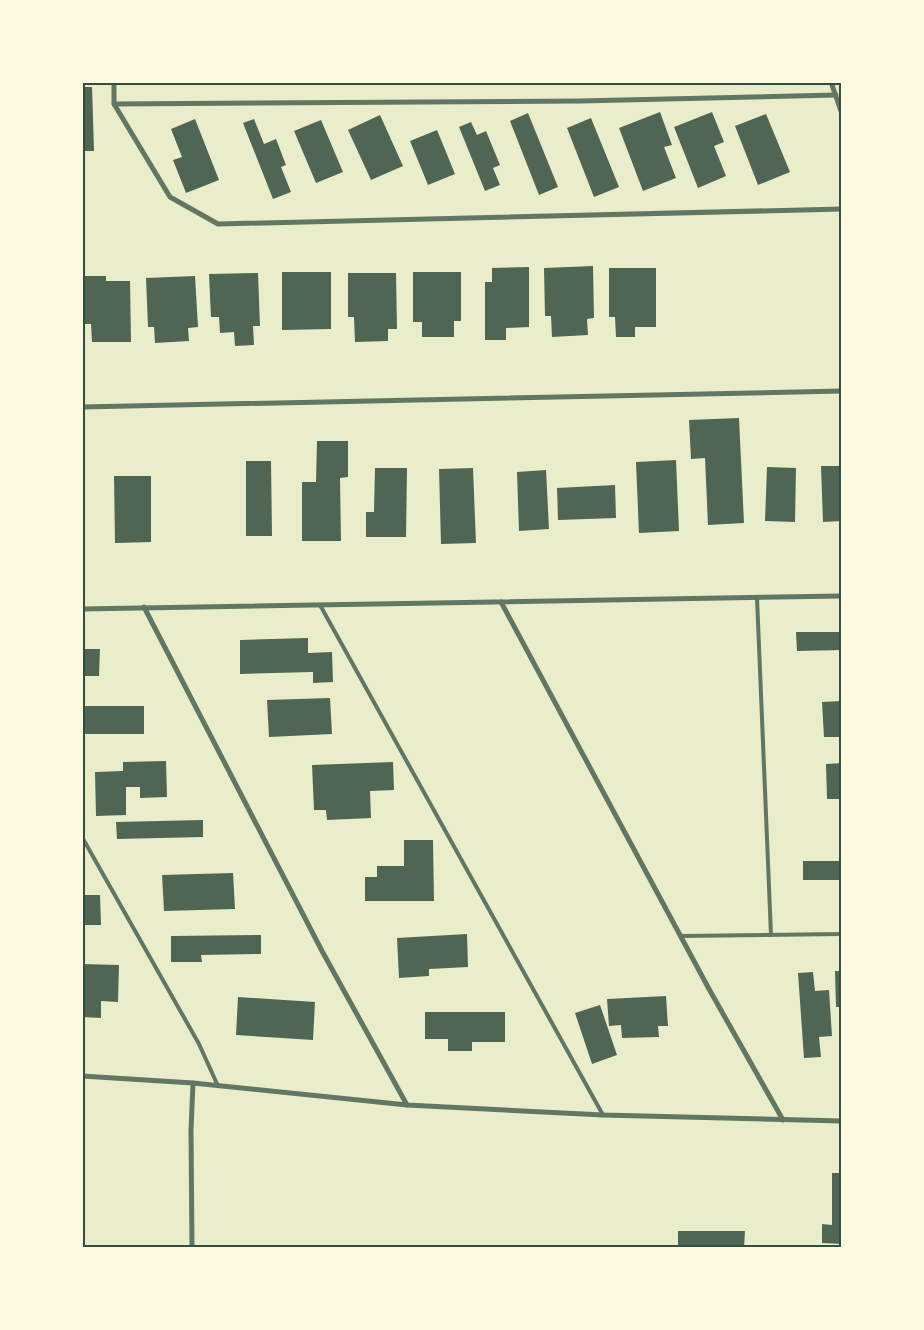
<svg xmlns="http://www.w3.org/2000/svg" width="924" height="1330" viewBox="0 0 924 1330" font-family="'Source Sans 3',sans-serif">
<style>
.building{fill:#4f6655}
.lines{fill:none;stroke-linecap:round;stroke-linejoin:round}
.service{stroke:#617663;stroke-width:4}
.minor{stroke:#617663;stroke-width:5}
.neatline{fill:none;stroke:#344e41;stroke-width:2}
</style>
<rect width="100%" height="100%" fill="#e9edc9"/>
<!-- building -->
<g class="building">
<path d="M82,87H92L94,151H82Z"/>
<path d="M660,112L672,145L664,147L676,178L643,191L619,128Z"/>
<path d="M712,112L724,142L714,146L726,176L698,188L674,127Z"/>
<path d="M528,113L558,187L539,195L510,121Z"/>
<path d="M766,114L790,172L758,185L735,126Z"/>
<path d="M380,115L403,166L371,180L348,130Z"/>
<path d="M591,118L619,187L594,197L567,128Z"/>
<path d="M195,119L219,180L186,193L173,160L182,157L171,129Z"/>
<path d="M254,119L264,144L276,139L286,165L281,167L291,192L273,199L243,123Z"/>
<path d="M321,120L343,172L316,183L294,131Z"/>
<path d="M471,122L477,135L486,131L500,165L493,168L500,185L485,191L459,127Z"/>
<path d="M437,130L455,174L428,185L410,141Z"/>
<path d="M593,266L594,318L587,319L588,335L552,337L551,316H545L544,268Z"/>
<path d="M529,267V327L506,328V340H485V282H492V268Z"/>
<path d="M609,268H656V327H635V337H616L615,317H609Z"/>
<path d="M282,272H331V329L282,330Z"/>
<path d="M413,272H461V321H454V337H422V322H413Z"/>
<path d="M258,273L260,326H253L254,345L235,346L234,332L220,333L219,317H211L209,274Z"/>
<path d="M348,273H396L397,329H388V341L355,342L354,317H348Z"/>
<path d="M83,276H106V281H130L131,342H92L91,324H84Z"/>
<path d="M195,276L198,327L188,328L189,341L155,343L154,327H148L146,278Z"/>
<path d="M739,418L744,523L708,525L705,458L691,459L689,420Z"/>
<path d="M317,441H348V477L340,478L341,541H302V482H316Z"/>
<path d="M676,460L679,531L639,533L636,462Z"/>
<path d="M246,461H271L272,536H246Z"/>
<path d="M821,466H842V521L823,522Z"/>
<path d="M767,467L796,468L795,522L765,521Z"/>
<path d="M375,468H407L406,537H366V512H374Z"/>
<path d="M473,468L476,543L441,544L439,469Z"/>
<path d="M546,470L549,529L519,531L517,472Z"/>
<path d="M114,476H151V542L115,543Z"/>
<path d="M615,485L616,518L558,520L557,488Z"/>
<path d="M796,632H842V650L797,651Z"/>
<path d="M308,638V653L332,652L333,682L313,683V672L240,674V640Z"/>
<path d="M82,649H100L99,676H82Z"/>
<path d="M330,698L332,734L269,737L267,700Z"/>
<path d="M842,701V737H824L822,702Z"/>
<rect x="82" y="706" width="62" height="28"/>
<path d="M166,761L167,797L140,798V787H126V815L96,816L95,772L123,771V762Z"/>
<path d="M393,762L394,790L370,791L371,818L327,820L326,810H314L312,765Z"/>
<path d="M842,763V799H827L826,764Z"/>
<path d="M203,820V837L117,839L116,822Z"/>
<path d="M404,840H433L434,901H365V877H377V866H404Z"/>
<rect x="803" y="861" width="39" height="19"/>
<path d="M233,873L235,909L164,911L162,875Z"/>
<path d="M82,895H100L101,925H82Z"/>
<path d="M467,934L468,967L429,969V976L399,978L397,938Z"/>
<path d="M261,935V954L201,955L202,962H171V936Z"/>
<path d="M82,964L119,965L118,1002L101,1001V1018L82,1017Z"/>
<path d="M835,971H842V1007H836Z"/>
<path d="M813,972L815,991L829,990L832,1036L819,1037L821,1057L804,1058L798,973Z"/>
<path d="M666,996L668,1026H658L659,1037L622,1038L621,1025L609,1026L607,999Z"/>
<path d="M238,997L315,1002L313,1040L236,1035Z"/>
<path d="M600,1005L617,1055L592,1064L575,1013Z"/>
<path d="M425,1012H505V1042H472V1051H448V1039H425Z"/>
<path d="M832,1173H842V1244L822,1243V1224L832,1225Z"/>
<path d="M678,1231H745L744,1248H678Z"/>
</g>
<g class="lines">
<!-- service -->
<g class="service">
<path d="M757,598L771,935"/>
<path d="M320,605L603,1115"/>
<path d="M82,837L199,1044L218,1086"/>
<path d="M680,936L842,934"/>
</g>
<!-- minor -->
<g class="minor">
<path d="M114,82V104L170,197L218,224L842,209"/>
<path d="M831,82L842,114"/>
<path d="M114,104L580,101L836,95"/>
<path d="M82,407L842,391"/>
<path d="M501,602L709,989L783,1120"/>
<path d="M144,607L322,951L407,1105"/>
<path d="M82,609L842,596"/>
<path d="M82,1076L193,1083L407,1105L603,1115L842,1121"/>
<path d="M192,1248L191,1130L193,1083"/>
</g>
</g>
<!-- border -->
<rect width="924" height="1330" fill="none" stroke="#fefae0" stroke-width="168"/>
<rect x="84" y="84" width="756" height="1162" class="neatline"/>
</svg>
